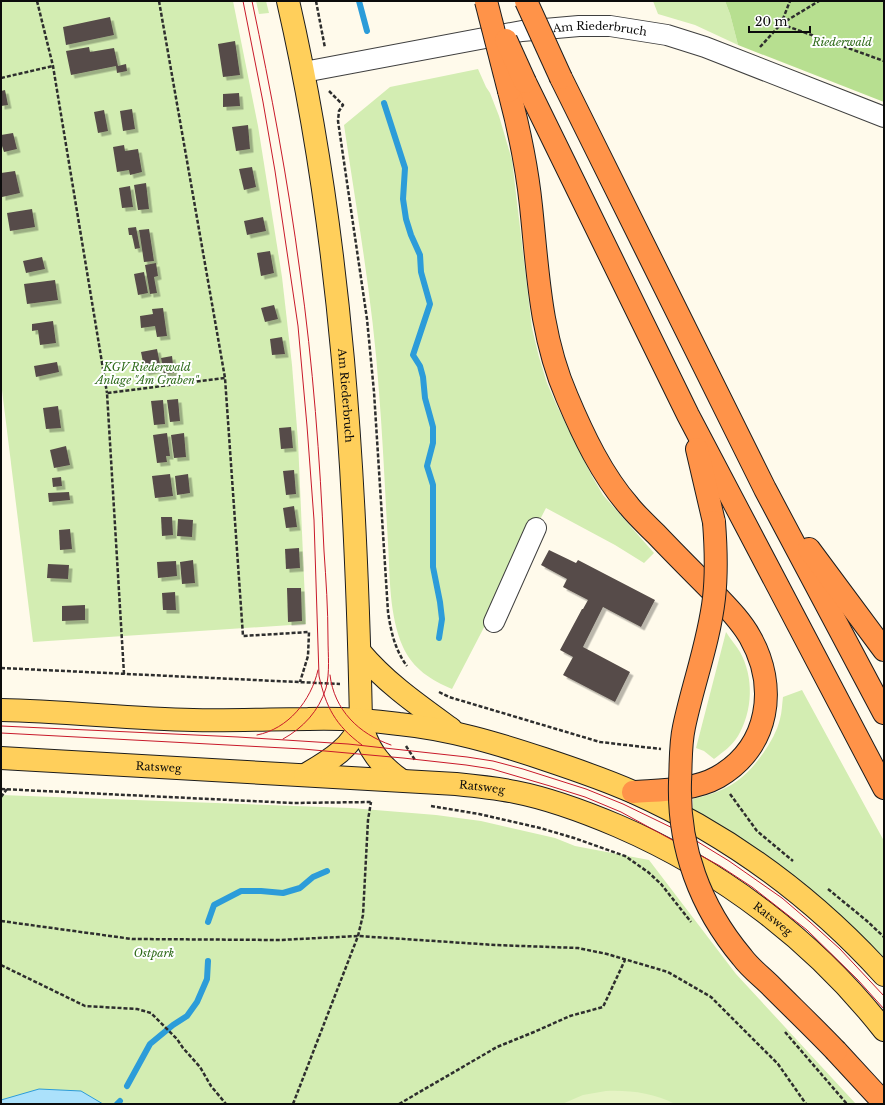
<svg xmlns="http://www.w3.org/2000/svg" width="885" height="1105" viewBox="0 0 885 1105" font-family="'Libre Baskerville',serif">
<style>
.green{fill:#d3edb2}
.forest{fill:#b7df90}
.pitch{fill:#e5f3c4}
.water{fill:#abe1fb;stroke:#2c9cd9}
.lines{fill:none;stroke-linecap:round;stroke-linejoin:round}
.stream{stroke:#2c9cd9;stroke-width:6}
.building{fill:#564c48;filter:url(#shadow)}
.minor-casing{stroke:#3f3f3f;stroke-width:22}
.major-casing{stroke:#1d1d1d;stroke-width:24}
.highway-casing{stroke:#1d1d1d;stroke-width:24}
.path{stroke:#2e2e2e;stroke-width:2.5;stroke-dasharray:4 2;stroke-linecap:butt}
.minor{stroke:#fff;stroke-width:20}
.major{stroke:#ffcf5b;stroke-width:22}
.highway{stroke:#ff9349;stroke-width:22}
.tram{stroke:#c8192a;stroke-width:1}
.highway-bridge-casing{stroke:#1d1d1d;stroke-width:24;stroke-linecap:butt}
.highway-bridge{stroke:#ff9349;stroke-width:22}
.labels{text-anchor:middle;stroke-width:4;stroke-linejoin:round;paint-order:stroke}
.street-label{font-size:11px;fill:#0c0c0c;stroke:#fff}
.park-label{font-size:11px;font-style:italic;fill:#2c6917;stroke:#fff}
</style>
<defs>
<filter id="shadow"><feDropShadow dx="3.5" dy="3.5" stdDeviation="0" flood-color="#0004"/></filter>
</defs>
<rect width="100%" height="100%" fill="#fffaeb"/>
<!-- green -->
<g class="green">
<path d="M1,1H233L258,126L282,277L292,365L298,441L306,624L33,642L1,382Z"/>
<path d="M256,1H266L269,13L259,14Z"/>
<path d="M653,1H725L730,14L738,45L695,25L658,14Z"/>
<path d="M478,69L486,87L490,93L499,116L512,160L532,328L539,357L547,383L557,406L592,476L603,495L654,553L644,563L615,545L546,508L452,689C431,680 413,669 403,647C389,615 390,577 388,543C385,492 383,442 379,392C373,302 357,214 344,125L390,87Z"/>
<path d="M726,632C730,639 736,645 740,652C754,677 753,711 738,736C732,746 723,752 714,759L704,751L696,748Z"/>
<path d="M802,690L884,841V958L857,932L693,811V799C706,796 719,792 731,785C751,774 775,741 780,719C782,712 782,704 783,697Z"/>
<path d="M1,795L351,808L436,815L481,821L555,838L575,846L649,860L736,974L856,1104H1Z"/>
</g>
<!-- forest -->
<path class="forest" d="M725,1H884V102L738,45L730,14Z"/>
<!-- pitch -->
<path class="pitch" d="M606,1091C630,1090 653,1093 675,1104H562L583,1095Z"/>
<!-- water -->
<path class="water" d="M39,1089L81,1091L103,1104H1V1100Z"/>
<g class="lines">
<!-- stream -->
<g class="stream">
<path d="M359,1L367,31"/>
<path d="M384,103L405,168L403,199L406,219L411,235L420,255L421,272L430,304L413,355L420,366L423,377L425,398L433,427V443L427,466L433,485V567L440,602L442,619L439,638"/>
<path d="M208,922L214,905L241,891H261L283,893L300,888L313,877L327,871"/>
<path d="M127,1086L150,1044L173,1025L187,1016L197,1002L207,979L208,961"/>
<path d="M117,1104L120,1101"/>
</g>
</g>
<!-- building -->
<g class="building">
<path d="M110,17L114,35L66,45L63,27Z"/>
<path d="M235,41L240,75L223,77L218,44Z"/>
<path d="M89,47L90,52L114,48L118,66L126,64L127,71L117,73L116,66L71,75L66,51Z"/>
<path d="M5,90L8,105L1,106V91Z"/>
<path d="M239,93L240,106L223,107V94Z"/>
<path d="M132,109L135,129L123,131L120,111Z"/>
<path d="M104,110L108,131L98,133L94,112Z"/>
<path d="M248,125L250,149L236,151L232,127Z"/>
<path d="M13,133L17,149L4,152L2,146H1V135Z"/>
<path d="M124,145L125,151L138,149L142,172L130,175L129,170L117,172L113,147Z"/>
<path d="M252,167L256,187L244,190L239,169Z"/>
<path d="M15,171L20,193L2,197L1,173Z"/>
<path d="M146,183L149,209L138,210L134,185Z"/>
<path d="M130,186L133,207L122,208L119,188Z"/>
<path d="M32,209L35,227L10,231L7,213Z"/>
<path d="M263,217L266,231L247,235L244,221Z"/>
<path d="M136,227L140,248L135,249L132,235H129L128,228Z"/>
<path d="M149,229L154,261L144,262L139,230Z"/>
<path d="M270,251L274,273L261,276L257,253Z"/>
<path d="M42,257L45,269L26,273L23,261Z"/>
<path d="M156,263L158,276L154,277L157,293L150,294L145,265Z"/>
<path d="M144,272L148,293L138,295L134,274Z"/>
<path d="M55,280L58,300L27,304L24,284Z"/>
<path d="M274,305L278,319L265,322L261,308Z"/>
<path d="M163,308L167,336L157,337L155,326L141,328L140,316L153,314L152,309Z"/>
<path d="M53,321L56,343L40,345L38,330L32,331V324Z"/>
<path d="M282,337L285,354L272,355L270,339Z"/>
<path d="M157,349L161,369L145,372L141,352Z"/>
<path d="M172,356L174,373L164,374L161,358Z"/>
<path d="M57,362L59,372L36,377L34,366Z"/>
<path d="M178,399L180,421L170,422L167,400Z"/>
<path d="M163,400L165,424L154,425L151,401Z"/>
<path d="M58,406L61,428L46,429L43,408Z"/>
<path d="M291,427L293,448L281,449L279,428Z"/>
<path d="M167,433L170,456H166L167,462L157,463L153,435Z"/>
<path d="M184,433L186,457L174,458L171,435Z"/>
<path d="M66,446L70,465L54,468L50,450Z"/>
<path d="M294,470L296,494L286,495L283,471Z"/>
<path d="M170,474L173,496L155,498L152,476Z"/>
<path d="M188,474L190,493L177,495L175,476Z"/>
<path d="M61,477L62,486L53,487L52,478Z"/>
<path d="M69,492L70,500L49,502L48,493Z"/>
<path d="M294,506L297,527L286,528L283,508Z"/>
<path d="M161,517H172L173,535L162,536Z"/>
<path d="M178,519L193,520L192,537L177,536Z"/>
<path d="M70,529L72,549L60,550L59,530Z"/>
<path d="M299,548L300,568L286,569L285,549Z"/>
<path d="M549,550L576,563L578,560L655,600L641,627L603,607L583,647L630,672L615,702L563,675L573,657L560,650L582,609H583L588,600L563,587L567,579L541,565Z"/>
<path d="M193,560L195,583L182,584L180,562Z"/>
<path d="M176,561L177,576L158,578L157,562Z"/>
<path d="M48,564L69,565L68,579L47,578Z"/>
<path d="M287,588H301L302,621L288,622Z"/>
<path d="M175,592L176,610H163L162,593Z"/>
<path d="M85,605V620L62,621V606Z"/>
</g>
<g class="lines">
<!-- minor casing -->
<g class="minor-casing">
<g id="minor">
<path id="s1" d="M304,72L522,31L579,26H610L667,35L705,47L884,117"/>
<path d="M494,622L536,528"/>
</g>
</g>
<!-- major casing -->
<g class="major-casing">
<g id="major">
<path id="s2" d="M288,1C342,236 356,480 361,721C366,747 379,765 401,780"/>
<path d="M360,652C386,683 418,705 451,729"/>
<path d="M1,710C65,711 129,719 193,720C231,721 270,719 308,719C338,718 369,720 399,724C449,729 496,743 544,759C574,769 604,779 633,792C729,835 814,898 884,975"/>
<path id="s3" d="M1,758L456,784C476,786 496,788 515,792C551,799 585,812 618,826C722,871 814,941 884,1030"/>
<path d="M305,775C327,762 354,747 361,721"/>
</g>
</g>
<!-- highway casing -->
<g class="highway-casing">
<g id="highway">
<path d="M561,78L765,489L884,713"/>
<path d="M525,82L688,415L884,788"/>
<path d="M509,91C519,129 527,167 531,206C538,272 540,335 567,397C583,435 602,475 629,506C637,516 647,525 656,534C674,553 693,572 711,590C725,605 740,619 750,637C778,686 770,747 718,777C693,791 660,790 633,792"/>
<path d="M697,449L714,522"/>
<path d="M809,549L884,650"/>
<path d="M836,1051L884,1103"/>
</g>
</g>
<!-- path -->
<g class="path">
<path d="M37,1L53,66L107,393"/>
<path d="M159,1L225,378L243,636L309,632L308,656L300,682"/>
<path d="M316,1L325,48"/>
<path d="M781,24L884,61"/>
<path d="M781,24L819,1"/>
<path d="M760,47L781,24L790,1"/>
<path d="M1,78L53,66"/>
<path d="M329,91L343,105L339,111L338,121L367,319L374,392L388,612C391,632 395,650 407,666"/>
<path d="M1,668L340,684"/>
<path d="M124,674L107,393L225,378"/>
<path d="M439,692L449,697L600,742L661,749"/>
<path d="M406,746L415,760"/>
<path d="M1,789L293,803L372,802"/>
<path d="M730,794L757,831L793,861"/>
<path d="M1,797L7,789"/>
<path d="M431,806L479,814L540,828L574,838L625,856L648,872L661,884L691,922"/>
<path d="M828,889L867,921L884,937"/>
<path d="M1,921L132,939L280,940L358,936L495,945L578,948L607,954L668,972L711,997L778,1064L806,1104"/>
<path d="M1,965L85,1006L137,1009L151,1013L177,1039L183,1048L200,1067L211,1086L226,1104"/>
<path d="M785,1032L847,1104"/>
<path d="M293,1104L358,936L363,915L368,820L371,802"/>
<path d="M399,1104L497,1047L534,1032L570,1016L603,1007L625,960"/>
</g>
<!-- minor -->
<use href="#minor" class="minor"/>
<!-- major -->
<use href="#major" class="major"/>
<!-- highway -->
<use href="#highway" class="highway"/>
<!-- tram -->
<g class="tram">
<path d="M243,1L263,102L275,171L298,326L307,426L314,520L319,676C326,707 335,725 362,745"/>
<path d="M252,1C271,91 288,181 300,272C313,365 320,458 324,551C326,580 328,609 328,639C328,655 330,672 326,688C319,711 303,728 283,739"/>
<path d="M330,675C334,710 359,734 391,745"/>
<path d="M1,726L238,737L348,744L467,757L493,761L523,769L586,789L623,804L685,834L729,861L782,898L810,922L840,949L884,996"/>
<path d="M1,733L303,749L403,758L466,765L492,769L550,786L585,797L621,812L720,866L752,887L807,930L858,980L884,1009"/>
<path d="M257,735C288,729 311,701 318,670"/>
</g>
<!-- highway-bridge casing -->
<g class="highway-bridge-casing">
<g id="highway-bridge">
<path d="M486,1L509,91"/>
<path d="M526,1L561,78"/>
<path d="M506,40L525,82"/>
<path d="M714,522C716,548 717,572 714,598C709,642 693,684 684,727C680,745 681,764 680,782C678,847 700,907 742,957C750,968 762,977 772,987C793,1008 815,1029 836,1051"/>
</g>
</g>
<!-- highway-bridge -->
<use href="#highway-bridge" class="highway-bridge"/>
</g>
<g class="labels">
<!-- street labels -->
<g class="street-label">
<text dy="4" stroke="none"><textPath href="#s1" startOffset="300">Am Riederbruch</textPath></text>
<text dy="4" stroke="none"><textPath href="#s2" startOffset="399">Am Riederbruch</textPath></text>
<text dy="4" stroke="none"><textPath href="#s3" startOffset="158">Ratsweg</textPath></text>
<text dy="4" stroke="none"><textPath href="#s3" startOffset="482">Ratsweg</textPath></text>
<text dy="4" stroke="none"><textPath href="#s3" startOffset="805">Ratsweg</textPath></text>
</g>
<!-- park labels -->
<g class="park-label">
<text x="842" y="46">Riederwald</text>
<text x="147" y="371">KGV Riederwald<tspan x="147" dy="13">Anlage "Am Graben"</tspan></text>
<text x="154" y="957">Ostpark</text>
</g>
</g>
<!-- border -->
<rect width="885" height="1105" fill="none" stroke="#0c0c0c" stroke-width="4"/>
<!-- scale -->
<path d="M749 26v6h61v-6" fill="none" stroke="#0c0c0c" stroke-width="2"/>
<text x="755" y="26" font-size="12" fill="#0c0c0c" stroke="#ffffff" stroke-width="3" paint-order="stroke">20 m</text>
</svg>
